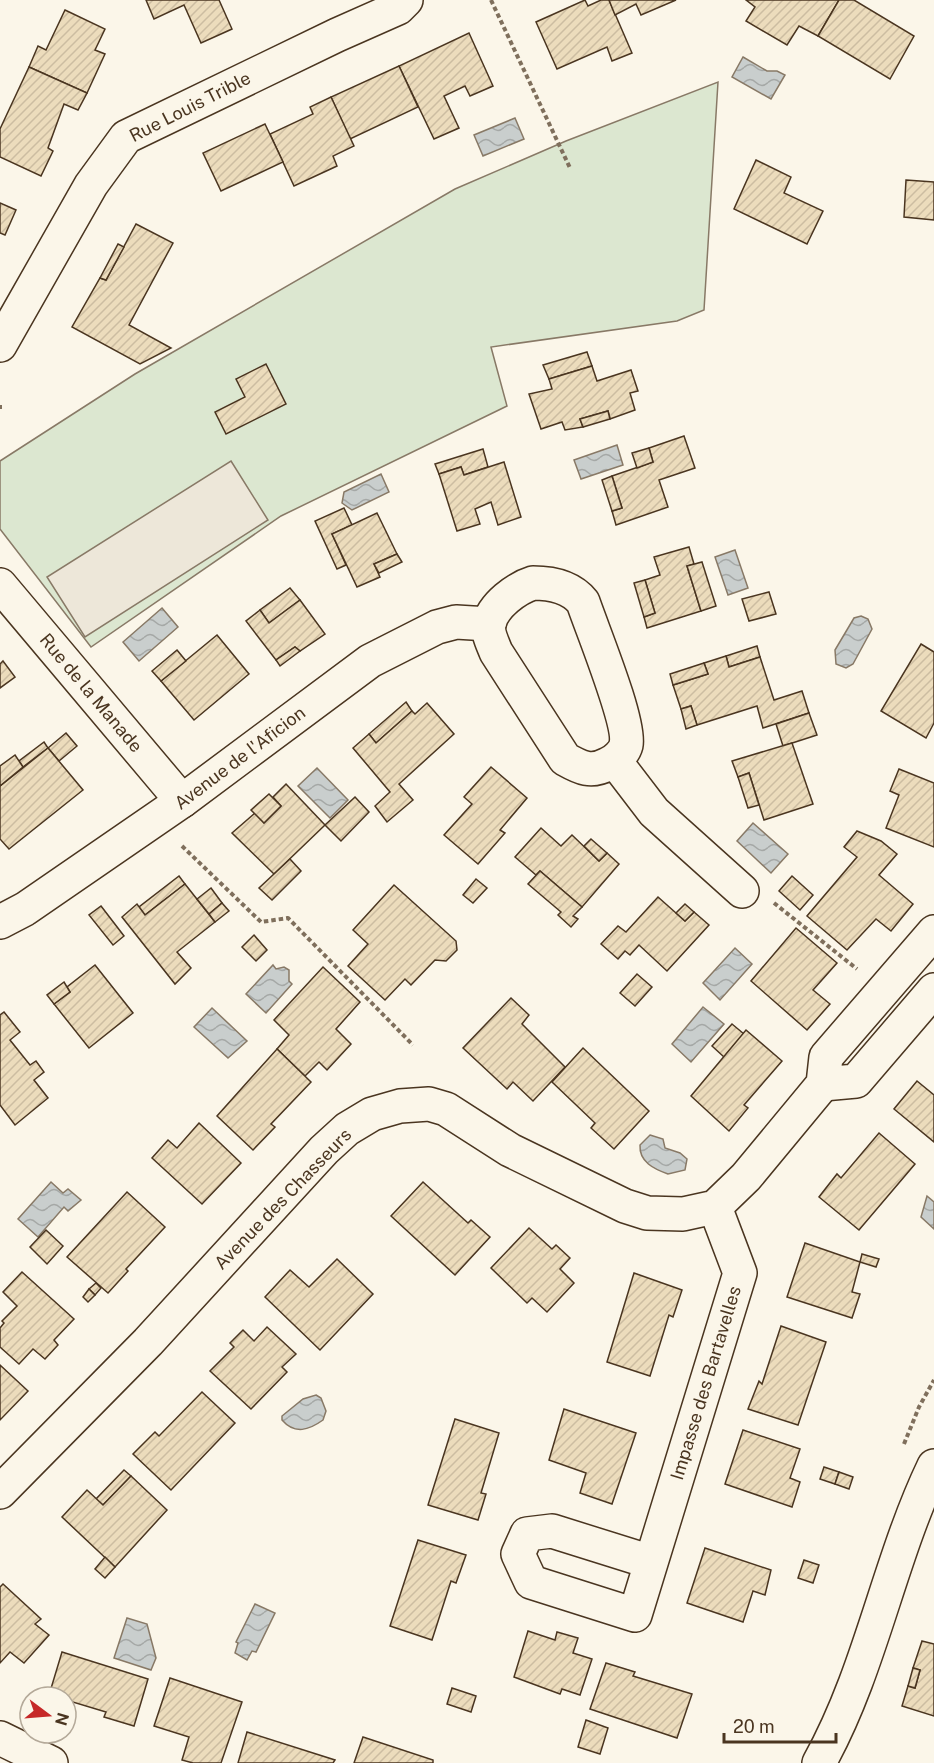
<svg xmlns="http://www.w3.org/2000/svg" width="934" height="1763" viewBox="0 0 934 1763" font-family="'Public Sans',sans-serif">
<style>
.pitch{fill:#dce7d0;stroke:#887966;stroke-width:1.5}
.parking{fill:#ede7d9;stroke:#887966;stroke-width:1.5}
.water{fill:url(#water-waves);stroke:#887966;stroke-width:1.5}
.building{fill:url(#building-hatch);stroke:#4a3520;stroke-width:1.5}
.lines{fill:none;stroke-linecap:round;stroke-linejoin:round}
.minor-casing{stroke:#4a3520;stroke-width:36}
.path{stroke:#7f6f5c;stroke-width:4;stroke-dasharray:4.5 3;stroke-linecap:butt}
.minor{stroke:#fbf6e9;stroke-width:33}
.labels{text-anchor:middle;stroke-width:4.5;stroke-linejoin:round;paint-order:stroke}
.street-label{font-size:18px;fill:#4a3520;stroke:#fbf6e9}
</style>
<defs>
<pattern id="water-waves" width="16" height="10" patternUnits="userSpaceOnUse" patternTransform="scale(1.5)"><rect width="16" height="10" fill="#c9cecd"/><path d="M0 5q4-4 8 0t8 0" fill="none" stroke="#a5a8a6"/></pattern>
<pattern id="building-hatch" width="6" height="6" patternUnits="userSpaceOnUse" patternTransform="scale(1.5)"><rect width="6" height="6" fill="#ecdcbc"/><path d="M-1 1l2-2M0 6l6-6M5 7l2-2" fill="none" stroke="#ccbda1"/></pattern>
</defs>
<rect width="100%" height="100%" fill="#fbf6e9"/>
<!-- pitch -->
<path class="pitch" d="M718,82L704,310L677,321L491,347L507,406L281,516L91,647L0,529V461L135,374L455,189L566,141Z"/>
<!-- parking -->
<path class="parking" d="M231,461L268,520L85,637L47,577Z"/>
<!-- water -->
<g class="water">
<path d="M743,57L767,71H777L785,75L771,99L732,77Z"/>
<path d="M515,118L524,139L483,156L474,135Z"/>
<path d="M617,445L623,465L581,479L574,460Z"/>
<path d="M381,474L389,492L352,510L342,503L344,492Z"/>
<path d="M735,550L748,588L728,595L715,557Z"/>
<path d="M162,608L178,627L139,661L123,642Z"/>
<path d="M861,616L868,619L872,629L853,664L846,668L836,664L835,650L854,618Z"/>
<path d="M317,768L348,800L330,818L298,786Z"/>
<path d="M753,823L788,854L771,873L737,841Z"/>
<path d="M735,948L752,964L720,1000L703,983Z"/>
<path d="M273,965L276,969L284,967L289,970V981L292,984L266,1013L246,994Z"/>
<path d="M703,1007L724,1024L691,1062L672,1044Z"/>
<path d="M212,1008L247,1041L228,1058L194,1027Z"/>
<path d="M650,1135L663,1139L665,1148L680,1153L687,1159L685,1170L668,1174C654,1169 639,1162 640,1145Z"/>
<path d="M51,1182L63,1193L68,1189L81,1200L68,1211L64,1207L38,1237L18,1219Z"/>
<path d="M927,1196L934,1202V1229L921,1217Z"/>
<path d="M316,1395L321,1398L326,1411L323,1420C309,1430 295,1435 282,1420V1416L303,1399Z"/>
<path d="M255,1604L275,1613L256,1652L252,1651L247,1660L235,1653L238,1643L236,1642Z"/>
<path d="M127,1618L147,1624L156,1658L151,1670L114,1658Z"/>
</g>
<!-- building -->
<g class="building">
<path d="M146,0H219L232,29L201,43L184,5L154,19Z"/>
<path d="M585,0L588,6L601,0H609L632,53L612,61L607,47L557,69L536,22Z"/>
<path d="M609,0H676L641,15L636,4L615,15Z"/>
<path d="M746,0H839L818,36L799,26L787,45L746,21L755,7Z"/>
<path d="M839,0H854L914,36L890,79L818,36Z"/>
<path d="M65,10L105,29L95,50L105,54L87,93L29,67L38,46L46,50Z"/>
<path d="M469,33L493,86L470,96L465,86L444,96L459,128L434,139L399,66Z"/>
<path d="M399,66L418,107L350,139L331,97Z"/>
<path d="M29,67L87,93L78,110L64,104L48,148L53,151L41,176L0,157V129Z"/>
<path d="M331,97L354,146L333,156L337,166L294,186L270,134L313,114L310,107Z"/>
<path d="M265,124L283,162L221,191L203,153Z"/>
<path d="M756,160L791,177L784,193L823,211L807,244L734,209Z"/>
<path d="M906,180L934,182V220L904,217Z"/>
<path d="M0,203L16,210L5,235L0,233Z"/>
<path d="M136,224L173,243L129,325L171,348L140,364L72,327L100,278L106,280Z"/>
<path d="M118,244L124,247L106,280L100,278Z"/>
<path d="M587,352L592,366L549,379L543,365Z"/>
<path d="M266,364L286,404L226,434L215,412L245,397L236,379Z"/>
<path d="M592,366L597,381L631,370L638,391L630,393L635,410L610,419L608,411L580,419L583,427L565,430L562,422L541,429L529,394L552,389L549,379Z"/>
<path d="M608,411L610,419L583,427L580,419Z"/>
<path d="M684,436L695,468L659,480L668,507L616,525L612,511L622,508L612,476L653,462L649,448Z"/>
<path d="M649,448L653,462L637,468L632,453Z"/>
<path d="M483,449L488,467L464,475L461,467L439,474L435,464Z"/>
<path d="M504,462L521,517L498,525L491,502L475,509L480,524L457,531L439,474L461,467L464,475Z"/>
<path d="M612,476L622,508L612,511L602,480Z"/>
<path d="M344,508L352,525L332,534L346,565L337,569L315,521Z"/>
<path d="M377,513L397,554L374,564L380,577L357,587L332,534Z"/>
<path d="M689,547L694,564L687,566L701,611L647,628L644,617L655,613L645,580L660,575L654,557Z"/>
<path d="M397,554L402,562L379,573L374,564Z"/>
<path d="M702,562L716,606L701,611L687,566Z"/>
<path d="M645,580L655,613L644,617L634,583Z"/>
<path d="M290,588L300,600L269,623L260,610Z"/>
<path d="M769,592L776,614L749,621L742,599Z"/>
<path d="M300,600L325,634L300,651L295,647L276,660L246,621L260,610L269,623Z"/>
<path d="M217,635L249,674L194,720L161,681Z"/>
<path d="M921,644L934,652V723L926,738L881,711Z"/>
<path d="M757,646L760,657L729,667L726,656Z"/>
<path d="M295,647L300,651L280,666L276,660Z"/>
<path d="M177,650L186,661L161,681L152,671Z"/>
<path d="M726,656L729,667L760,657L774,700L802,691L809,713L763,728L757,706L697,725L691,706L681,709L673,685L708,674L704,663Z"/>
<path d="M3,661L15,677L0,688V664Z"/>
<path d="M704,663L708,674L673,685L670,674Z"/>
<path d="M406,702L412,711L376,743L369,734Z"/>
<path d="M427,703L454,734L399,784L413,800L387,822L375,806L390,792L353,748L369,734L376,743L412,711L415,714Z"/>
<path d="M691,706L697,725L686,729L681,709Z"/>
<path d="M809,713L817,735L783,746L776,724Z"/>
<path d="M66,733L77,746L59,761L48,748Z"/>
<path d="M44,742L48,748L23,767L19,761Z"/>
<path d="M792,743L813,804L764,820L749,773L738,777L732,761Z"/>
<path d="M48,748L83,790L9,849L0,839V786Z"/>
<path d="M15,755L23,767L0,786V766Z"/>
<path d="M491,767L527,798L500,830L505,833L478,864L444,835L472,804L464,797Z"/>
<path d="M899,769L934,783V847L886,828L899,795L890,791Z"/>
<path d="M749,773L759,805L748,808L738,777Z"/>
<path d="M286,784L325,825L274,874L232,833L255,813L264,823L281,806L273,797Z"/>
<path d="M269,794L281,806L264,823L251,810Z"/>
<path d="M355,797L369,812L341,841L325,825Z"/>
<path d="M541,828L561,846L572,835L599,861L607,853L619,864L582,907L540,871L536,875L515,857Z"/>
<path d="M857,831L881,841L897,854L879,875L913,904L891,931L876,919L847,950L807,916L857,857L844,847Z"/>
<path d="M591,839L607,853L599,861L584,846Z"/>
<path d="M290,859L301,871L272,900L259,888Z"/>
<path d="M540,871L582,907L573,916L578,919L571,927L558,915L561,912L528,884Z"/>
<path d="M179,876L185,884L145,915L139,907Z"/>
<path d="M792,876L813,895L800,910L779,891Z"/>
<path d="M476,879L487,888L473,903L463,895Z"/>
<path d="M185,884L215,922L177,952L191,968L175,984L122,917L137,904L145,915Z"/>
<path d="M394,885L456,941L457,950L446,961L435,960L411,985L405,979L385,1000L348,966L368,944L353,930Z"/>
<path d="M211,888L222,903L209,914L197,899Z"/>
<path d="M658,897L685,921L694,912L709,925L667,971L639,945L630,955L625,951L618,959L601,944L618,926L626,932Z"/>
<path d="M222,903L229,911L215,922L209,914Z"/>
<path d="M685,904L694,912L685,921L676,913Z"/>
<path d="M101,906L124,936L113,945L89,915Z"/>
<path d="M796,928L837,963L813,990L830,1004L807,1030L751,981Z"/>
<path d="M254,935L267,950L256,961L242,947Z"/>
<path d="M95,965L133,1013L89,1048L54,1004L70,992L67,987Z"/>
<path d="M323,967L360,1002L336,1029L351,1044L327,1070L319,1062L305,1076L277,1049L289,1035L274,1020Z"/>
<path d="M637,974L652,987L635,1006L620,993Z"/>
<path d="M64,982L70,992L54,1004L47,995Z"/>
<path d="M511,998L529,1015L522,1024L565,1067L533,1101L513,1082L507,1089L463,1048Z"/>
<path d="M4,1012L20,1032L10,1040L30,1065L36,1061L44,1072L34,1080L48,1098L15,1125L0,1105V1015Z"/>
<path d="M732,1024L744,1034L724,1057L712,1046Z"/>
<path d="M746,1030L782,1061L744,1105L748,1108L729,1131L691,1096Z"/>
<path d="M583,1048L649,1111L614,1149L591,1128L595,1123L552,1082Z"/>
<path d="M277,1049L311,1082L271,1124L275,1127L253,1150L217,1116Z"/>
<path d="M917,1081L934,1095V1142L894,1109Z"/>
<path d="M199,1123L241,1163L202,1204L152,1158L168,1140L177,1148Z"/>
<path d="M879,1133L915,1164L859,1230L819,1197L837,1174L841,1178Z"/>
<path d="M423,1182L468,1223L471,1220L490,1237L455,1275L391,1216Z"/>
<path d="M127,1192L165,1227L126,1269L128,1271L108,1293L67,1257Z"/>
<path d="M529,1228L552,1249L556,1245L570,1258L560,1269L574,1283L547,1312L532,1298L527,1303L491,1268Z"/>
<path d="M46,1230L63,1246L47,1264L30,1247Z"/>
<path d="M805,1243L860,1262L852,1292L860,1294L852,1318L787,1297Z"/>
<path d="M862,1254L879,1259L876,1267L860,1262Z"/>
<path d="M337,1259L373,1294L320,1350L265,1297L290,1270L309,1287Z"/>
<path d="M22,1272L74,1319L54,1340L58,1345L45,1359L33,1349L19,1364L0,1347V1328L4,1323L2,1321L17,1306L3,1292Z"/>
<path d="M634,1273L682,1290L673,1317L669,1315L650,1376L607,1362Z"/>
<path d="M96,1283L101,1288L95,1295L89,1289Z"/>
<path d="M89,1289L95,1295L88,1302L83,1297Z"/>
<path d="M781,1326L826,1342L798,1425L748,1409L759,1381L762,1384Z"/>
<path d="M267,1327L296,1354L282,1367L287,1372L251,1409L210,1371L234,1347L230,1343L243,1330L254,1341Z"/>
<path d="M0,1365L28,1391L0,1420Z"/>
<path d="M202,1392L235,1423L171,1490L133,1454L155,1432L159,1436Z"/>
<path d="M564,1409L636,1433L612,1504L580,1493L586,1473L549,1460Z"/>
<path d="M455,1419L499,1433L481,1493L486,1494L478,1520L428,1505Z"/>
<path d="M743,1430L800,1449L790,1478L800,1482L792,1507L725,1484Z"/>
<path d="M824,1467L839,1472L835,1484L820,1479Z"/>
<path d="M124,1470L131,1476L103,1505L96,1499Z"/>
<path d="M839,1472L853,1477L849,1489L835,1484Z"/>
<path d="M131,1476L167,1510L115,1567L62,1517L87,1490L103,1505Z"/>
<path d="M418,1540L466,1555L456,1583L451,1581L432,1640L390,1626Z"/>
<path d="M705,1548L771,1570L765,1595L753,1591L743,1622L687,1603Z"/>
<path d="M105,1557L115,1567L105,1578L95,1569Z"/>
<path d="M804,1560L819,1565L813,1583L798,1578Z"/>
<path d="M3,1584L41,1619L35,1624L49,1635L24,1663L10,1652L0,1663V1587Z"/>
<path d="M528,1631L555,1640L557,1632L578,1638L573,1653L592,1659L580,1695L562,1689L560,1694L514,1677Z"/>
<path d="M922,1641L934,1644V1716L902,1706L908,1686L915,1688L920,1670L913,1668Z"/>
<path d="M62,1652L148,1679L134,1726L104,1717L106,1712L66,1700V1697L49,1695Z"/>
<path d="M606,1663L635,1672L633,1676L692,1694L677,1738L590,1709Z"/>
<path d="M913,1668L920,1670L915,1688L908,1686Z"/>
<path d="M170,1678L242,1702L221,1763H193L182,1760L189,1737L154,1726Z"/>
<path d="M452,1688L476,1696L471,1712L447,1704Z"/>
<path d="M586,1720L608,1728L600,1754L578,1747Z"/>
<path d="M247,1732L335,1760L333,1763H238Z"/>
<path d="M363,1737L433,1760V1763H354Z"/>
</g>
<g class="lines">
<!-- minor casing -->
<g class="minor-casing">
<g id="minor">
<path d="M0,345L91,185L126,137L337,35L398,8L406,0"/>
<path d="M533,583C553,583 571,587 583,602C592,629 631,723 626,745C624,753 615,761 608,764C591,773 581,768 565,759L496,652C493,644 487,633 489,624C493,605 517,588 533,583Z"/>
<path d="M0,585L182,801"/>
<path d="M615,761L654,812L742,891"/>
<path d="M0,922L25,909L182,801L370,661L437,627L456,622L489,624"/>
<path d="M823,1084L856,1081L934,990"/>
<path d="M0,1492L148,1342L324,1150L347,1129L372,1114L400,1106L429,1104L446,1109L510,1150L625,1206L647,1213L683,1214L715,1207L746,1177L823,1084L826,1057L934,932"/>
<path d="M651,1562L552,1531L527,1534L518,1554L531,1582L635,1615L740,1273L715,1207"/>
<path d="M0,1738L51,1763"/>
<path d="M819,1763C871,1670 888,1562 934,1466"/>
</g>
</g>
<!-- path -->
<g class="path">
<path d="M491,0L570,168"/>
<path d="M0,405V409"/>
<path d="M182,846L261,922L288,918L413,1045"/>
<path d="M774,903L857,969"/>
<path d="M904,1444L919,1407L934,1380"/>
</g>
<!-- minor -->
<use href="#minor" class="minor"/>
</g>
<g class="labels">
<!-- street labels -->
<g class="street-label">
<text transform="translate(190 107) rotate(-27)" y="6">Rue Louis Trible</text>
<text transform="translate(91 693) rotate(50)" y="6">Rue de la Manade</text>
<text transform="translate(240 758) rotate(-37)" y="6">Avenue de l'Aficion</text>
<text transform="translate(283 1199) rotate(-46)" y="6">Avenue des Chasseurs</text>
<text transform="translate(706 1383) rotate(-73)" y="6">Impasse des Bartavelles</text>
</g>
</g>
<!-- north arrow -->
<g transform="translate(48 1715) rotate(106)"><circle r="28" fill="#fbf6e9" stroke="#b4a999" stroke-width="1.5"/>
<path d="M0-4.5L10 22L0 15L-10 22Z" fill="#c62828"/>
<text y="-9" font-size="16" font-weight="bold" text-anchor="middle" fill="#4a3520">N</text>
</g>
<!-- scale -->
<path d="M724 1733v9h112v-9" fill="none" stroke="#4a3520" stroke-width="3"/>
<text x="733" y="1733" font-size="18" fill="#4a3520" stroke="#fbf6e9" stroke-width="4.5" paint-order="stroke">20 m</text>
</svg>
